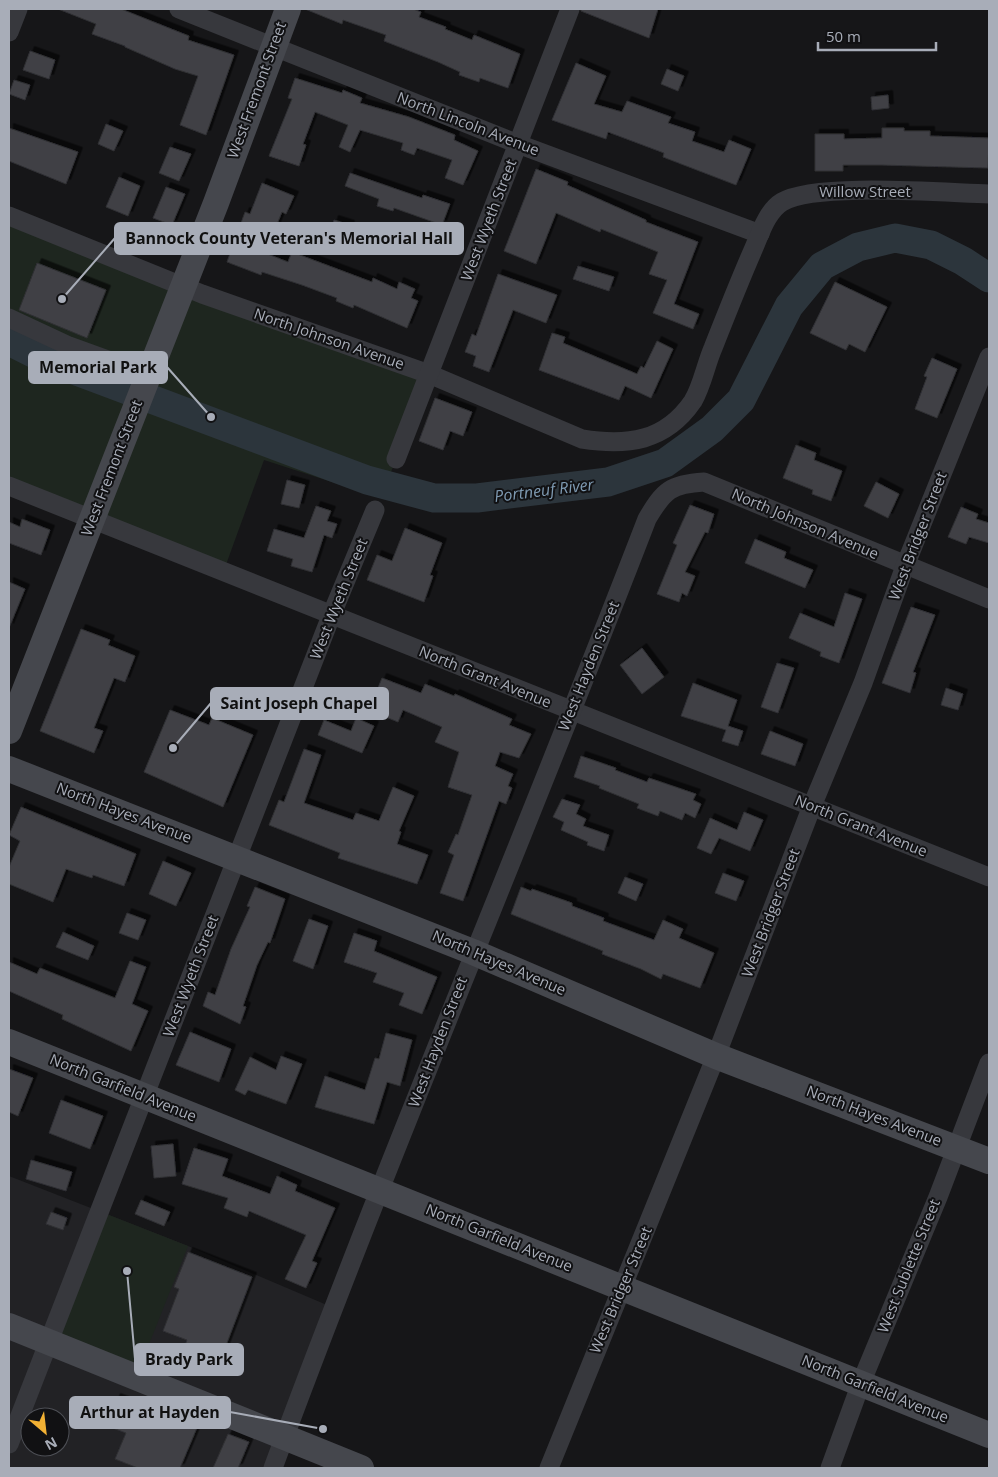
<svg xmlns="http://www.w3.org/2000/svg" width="998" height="1477" viewBox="0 0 998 1477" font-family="'Open Sans',sans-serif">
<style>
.built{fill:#222225;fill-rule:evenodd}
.green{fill:#1e261f}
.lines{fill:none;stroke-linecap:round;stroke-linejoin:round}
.river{stroke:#2c353c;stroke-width:29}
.building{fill:#404145;stroke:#303034;filter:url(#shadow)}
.street{stroke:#37383d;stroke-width:19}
.secondary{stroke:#45474d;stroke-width:26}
.labels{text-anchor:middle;stroke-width:4;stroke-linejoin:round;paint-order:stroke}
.street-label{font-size:15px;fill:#a8adb8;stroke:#111113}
.water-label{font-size:16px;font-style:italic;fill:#7f9bb3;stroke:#111113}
.leader{fill:none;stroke:#a8adb8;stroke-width:2}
.callout-dot{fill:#a8adb8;stroke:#111113;stroke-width:2}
.callout{fill:#a8adb8;stroke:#a8adb8;stroke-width:2}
.callout-label{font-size:16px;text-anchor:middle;font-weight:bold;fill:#111}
</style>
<defs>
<filter id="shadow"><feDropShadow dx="4.5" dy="-4.5" stdDeviation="0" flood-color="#0009"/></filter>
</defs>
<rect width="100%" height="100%" fill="#161618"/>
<!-- built -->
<path class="built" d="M9,1176L188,1246L334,1308L273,1468H9ZM30,1417H60V1447H30Z"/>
<!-- green -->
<g class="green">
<path d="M9,216L429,374L381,498L264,460L223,573L9,486Z"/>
<path d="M99,1211L188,1246L136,1377L48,1342Z"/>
</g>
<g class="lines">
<!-- river -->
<path class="river" d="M9,341L47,360L367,480L434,498H477L608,482L665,463L712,429L741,400L789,306L822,266L858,247L895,238L931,245L963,261L989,278"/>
</g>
<!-- building -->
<g class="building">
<path d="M58,9H121L189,36L188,40L234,55L206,135L180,125L198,76L175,69L125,47V46L92,34L96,24Z"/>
<path d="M305,9H413L421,12L419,17L446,27L445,29L472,40L474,35L520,54L508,88L480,78L479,82L459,75L460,72L438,62L384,41L386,35L343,20L342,24Z"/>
<path d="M581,9H658L649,38L581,11Z"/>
<path d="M30,51L55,60L49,79L23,70Z"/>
<path d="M576,63L606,76L594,104L622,112L627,101L671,117L668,123L695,132L692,141L724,152L729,140L751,149L736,185L663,157L664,153L608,132L606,139L552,120Z"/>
<path d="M667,69L684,76L678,91L661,84Z"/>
<path d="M295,78L342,93L343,90L362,98L360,103L409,117L455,135L454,140L478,151L463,185L445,178L452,160L417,148L414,155L401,150L403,143L360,130L350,152L339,147L348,125L315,112L303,144L306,145L299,166L269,156L292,99L288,98Z"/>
<path d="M14,80L30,85L25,100L9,94Z"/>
<path d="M888,95L889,108L872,110L871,97Z"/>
<path d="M106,124L123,131L114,151L98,144Z"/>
<path d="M9,128L78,152L66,184L9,161Z"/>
<path d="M882,128H904V131H930V136L989,138L988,168L881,165H843V171H815V134H844V139L882,138Z"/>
<path d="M170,147L191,154L179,181L159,173Z"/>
<path d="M536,169L568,182L567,185L646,220V222L698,242L674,304L699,314L693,329L653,313L667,280L649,274L658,252L601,229L600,232L556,213L536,264L504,251Z"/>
<path d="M350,173L422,198L423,195L450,204L442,225L394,208L393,211L377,206L379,199L345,186Z"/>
<path d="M119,177L140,186L128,216L106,207Z"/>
<path d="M262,183L294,196L286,214L282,212L265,253L288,262L292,252L372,282L373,278L397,289L399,282L415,289L411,298L418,301L407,328L354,305L353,308L336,301L337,298L302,285L262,272L261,275L227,262L245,212L250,214Z"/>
<path d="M166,187L185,194L172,225L153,218Z"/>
<path d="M334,220L350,225L346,239L330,233Z"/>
<path d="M37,263L106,290L87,338L19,310Z"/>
<path d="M578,266L614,277L609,291L573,279Z"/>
<path d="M498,274L557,295L546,323L513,310L489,372L473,366L476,356L465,352L472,334L476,336Z"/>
<path d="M835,282L887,307L865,352L849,344L846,350L810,333Z"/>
<path d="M552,333L565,337L563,343L637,374L641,366L644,368L657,341L673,349L651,398L625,386L619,400L539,370Z"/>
<path d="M932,358L957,369L937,418L915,409L927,377L924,376Z"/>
<path d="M435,398L472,412L463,436L450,431L443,450L419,441Z"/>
<path d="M796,445L816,453L814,460L842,471L831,501L812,494L813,490L783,478Z"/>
<path d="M287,480L305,485L299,508L281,504Z"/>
<path d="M876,482L899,494L888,518L864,506Z"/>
<path d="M690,505L714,514L708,533L705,532L685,572L695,576L687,596L682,593L679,602L657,594L677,545L673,543Z"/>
<path d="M316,506L331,511L327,521L337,524L332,538L324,535L312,572L291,566L293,559L267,551L274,529L304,538Z"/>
<path d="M961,507L978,514L976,519L989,523V543L969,537L966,544L948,537Z"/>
<path d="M22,519L50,530L41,555L9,543V522L20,527Z"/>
<path d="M405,528L442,543L430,575L433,576L424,602L367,580L377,555L392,561Z"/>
<path d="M755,539L786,552L784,558L813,570L805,588L745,563Z"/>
<path d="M9,582L25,589L9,628Z"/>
<path d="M845,593L862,599L839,663L820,656L821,652L789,638L800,613L834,627Z"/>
<path d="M911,607L935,615L913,672L916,673L910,693L882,683Z"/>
<path d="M81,629L110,640L108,645L135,656L125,682L114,678L94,728L103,731L94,753L40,731Z"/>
<path d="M642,648L664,677L642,694L620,665Z"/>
<path d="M777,663L794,668L778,713L761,707Z"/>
<path d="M382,678L421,693L425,684L454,696L455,694L512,719L509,725L531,734L519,758L500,752L495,766L513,774L508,786L512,788L506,804L499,801L463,901L440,893L454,855L448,852L456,834L458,835L472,795L448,787L459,752L435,742L442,727L403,710L398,722L369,710Z"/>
<path d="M693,683L737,700L728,726L743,731L738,746L722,741L726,730L681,716Z"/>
<path d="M946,688L963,694L958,710L941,705Z"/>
<path d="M170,710L209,725L212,718L253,735L223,807L144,772Z"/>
<path d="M356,718L374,726L362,753L318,735L324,720L351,731Z"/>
<path d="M770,731L803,744L795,766L761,754Z"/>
<path d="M304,749L321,755L304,803L353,820L356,813L379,821L393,787L414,796L399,831L401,832L397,844L428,855L417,884L338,858L340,853L269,825L279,800L284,802Z"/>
<path d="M581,756L616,768L615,770L647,782L649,778L696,794L693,800L701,804L695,818L685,813L682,820L660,811L658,816L637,808L639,804L599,788L600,786L574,777Z"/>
<path d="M562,799L580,805L576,814L586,819L583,826L609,835L604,851L587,845L588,842L561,830L564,822L553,817Z"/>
<path d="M21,807L136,854L124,886L93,875L92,878L66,869L53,902L9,884V867L20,841L9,835Z"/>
<path d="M744,812L763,820L750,851L719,838L711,854L697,848L710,818L737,830Z"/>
<path d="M163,861L191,873L176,906L149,894Z"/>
<path d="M723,873L744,881L736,901L715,893Z"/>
<path d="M625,877L643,884L636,901L618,893Z"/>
<path d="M255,887L285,899L270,943L268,942L257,965L243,1006L246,1007L240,1024L203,1006L208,992L215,995L231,949L250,907L247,906Z"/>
<path d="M521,887L531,891L532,889L572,903V906L604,918L603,921L654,940L663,920L683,929L679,938L714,953L700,988L663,974L661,979L641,969L602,954L603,951L511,914Z"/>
<path d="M127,913L146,920L138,940L119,933Z"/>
<path d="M309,919L328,926L313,969L293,961Z"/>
<path d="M63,932L94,946L88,960L56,947Z"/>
<path d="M354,933L377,941L374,951L437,977L422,1014L399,1005L404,993L373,982L377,973L344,962Z"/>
<path d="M130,961L146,967L132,1004L148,1011L131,1051L62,1019L63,1015L9,991V962L37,974L40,968L115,998Z"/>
<path d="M190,1032L231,1049L219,1082L176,1065Z"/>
<path d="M386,1033L412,1040L400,1086L387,1082L374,1124L315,1107L325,1076L365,1090L375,1058L379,1059Z"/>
<path d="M281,1056L302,1064L286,1104L248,1090L245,1095L235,1090L250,1057L276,1070Z"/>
<path d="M9,1069L33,1078L18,1116L9,1112Z"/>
<path d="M61,1100L103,1116L90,1149L49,1133Z"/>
<path d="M173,1144L176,1176L154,1178L151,1146Z"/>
<path d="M194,1148L228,1159L222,1176L270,1194L277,1176L297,1185L295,1191L335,1208L312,1261L317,1263L306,1288L285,1279L306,1235L249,1211L247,1217L224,1208L228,1198L182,1184Z"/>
<path d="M31,1160L72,1172L66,1191L26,1179Z"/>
<path d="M141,1200L170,1212L164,1226L135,1214Z"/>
<path d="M51,1212L67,1218L63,1230L46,1224Z"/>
<path d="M188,1252L252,1277L217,1369L181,1356L187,1340L163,1331L179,1289L174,1287Z"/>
<path d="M116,1398L138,1406L140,1401L174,1416L176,1413L199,1423L180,1468H138L115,1459L126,1433L105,1425Z"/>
<path d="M228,1434L249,1442L238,1468H213Z"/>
</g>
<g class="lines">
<!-- street -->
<g class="street">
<path d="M179,9L518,144L760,234"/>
<path d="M9,32L18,9"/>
<path d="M9,216L202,294L429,374L582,439C627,446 665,442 693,401C702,386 706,364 713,348C726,315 739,282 753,250C760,234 767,211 782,202C815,182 947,193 989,194"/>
<path d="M9,318L69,346L149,375"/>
<path d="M396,459L570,9"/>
<path d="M9,486L989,877"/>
<path d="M9,1444L331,616L375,510"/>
<path d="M273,1468C391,1149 525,836 647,519C664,490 671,484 704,482L989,599"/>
<path d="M549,1468L716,1056L812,806L863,683L905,566L989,357"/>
<path d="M830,1468L861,1383L938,1197L989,1063"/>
</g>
<!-- secondary -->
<g class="secondary">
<path d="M9,731L216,203L288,9"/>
<path d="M9,769L473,952L716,1056L989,1161"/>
<path d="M9,1042L989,1435"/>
<path d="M9,1326L361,1468"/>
</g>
</g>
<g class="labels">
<!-- street labels -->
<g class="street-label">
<text transform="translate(257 90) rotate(-70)" y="5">West Fremont Street</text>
<text transform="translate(468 124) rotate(21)" y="5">North Lincoln Avenue</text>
<text x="865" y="197">Willow Street</text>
<text transform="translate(489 220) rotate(-69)" y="5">West Wyeth Street</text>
<text transform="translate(329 339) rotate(19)" y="5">North Johnson Avenue</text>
<text transform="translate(112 468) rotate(-69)" y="5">West Fremont Street</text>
<text transform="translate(805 524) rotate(23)" y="5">North Johnson Avenue</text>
<text transform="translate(918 536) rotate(-69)" y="5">West Bridger Street</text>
<text transform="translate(339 599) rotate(-68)" y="5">West Wyeth Street</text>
<text transform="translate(589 666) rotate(-68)" y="5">West Hayden Street</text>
<text transform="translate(485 677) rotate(22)" y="5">North Grant Avenue</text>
<text transform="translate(124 813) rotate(21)" y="5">North Hayes Avenue</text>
<text transform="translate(861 826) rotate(22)" y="5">North Grant Avenue</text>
<text transform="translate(771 913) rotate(-69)" y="5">West Bridger Street</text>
<text transform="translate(499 963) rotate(23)" y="5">North Hayes Avenue</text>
<text transform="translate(191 976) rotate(-69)" y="5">West Wyeth Street</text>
<text transform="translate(438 1042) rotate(-69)" y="5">West Hayden Street</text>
<text transform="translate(123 1088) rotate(22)" y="5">North Garfield Avenue</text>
<text transform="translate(874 1116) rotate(21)" y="5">North Hayes Avenue</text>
<text transform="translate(499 1238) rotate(22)" y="5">North Garfield Avenue</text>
<text transform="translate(909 1266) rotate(-68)" y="5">West Sublette Street</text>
<text transform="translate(621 1290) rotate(-67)" y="5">West Bridger Street</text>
<text transform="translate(875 1389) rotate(22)" y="5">North Garfield Avenue</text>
</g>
<!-- water labels -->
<g class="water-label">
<text transform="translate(544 490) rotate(-7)" y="6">Portneuf River</text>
</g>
</g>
<!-- callouts -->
<path class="leader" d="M62 299L115 238M211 417L167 367M173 748L211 703M127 1271L135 1359M323 1429L230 1412"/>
<g class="callout-dot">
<circle cx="62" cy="299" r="5"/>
<circle cx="211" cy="417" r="5"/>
<circle cx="173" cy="748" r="5"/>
<circle cx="127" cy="1271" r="5"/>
<circle cx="323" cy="1429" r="5"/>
</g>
<g class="callout">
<rect x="115" y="223" width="348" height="31" rx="5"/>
<rect x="29" y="352" width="138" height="31" rx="5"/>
<rect x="211" y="688" width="177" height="31" rx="5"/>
<rect x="135" y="1344" width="108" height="31" rx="5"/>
<rect x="70" y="1397" width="160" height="31" rx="5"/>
</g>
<g class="callout-label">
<text x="289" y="244">Bannock County Veteran's Memorial Hall</text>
<text x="98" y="373">Memorial Park</text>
<text x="299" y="709">Saint Joseph Chapel</text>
<text x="189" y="1365">Brady Park</text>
<text x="150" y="1418">Arthur at Hayden</text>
</g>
<!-- border -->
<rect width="998" height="1477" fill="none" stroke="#a8adb8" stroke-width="20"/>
<!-- north arrow -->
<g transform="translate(45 1432) rotate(152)"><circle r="24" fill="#111113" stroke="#4d4f55"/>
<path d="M0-4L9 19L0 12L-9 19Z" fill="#f2b134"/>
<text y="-8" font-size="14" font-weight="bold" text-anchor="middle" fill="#a8adb8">N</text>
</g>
<!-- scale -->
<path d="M818 42v8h118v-8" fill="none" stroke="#a8adb8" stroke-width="2.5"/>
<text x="826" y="42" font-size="15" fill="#a8adb8" stroke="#111113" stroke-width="4" paint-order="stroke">50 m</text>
</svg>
